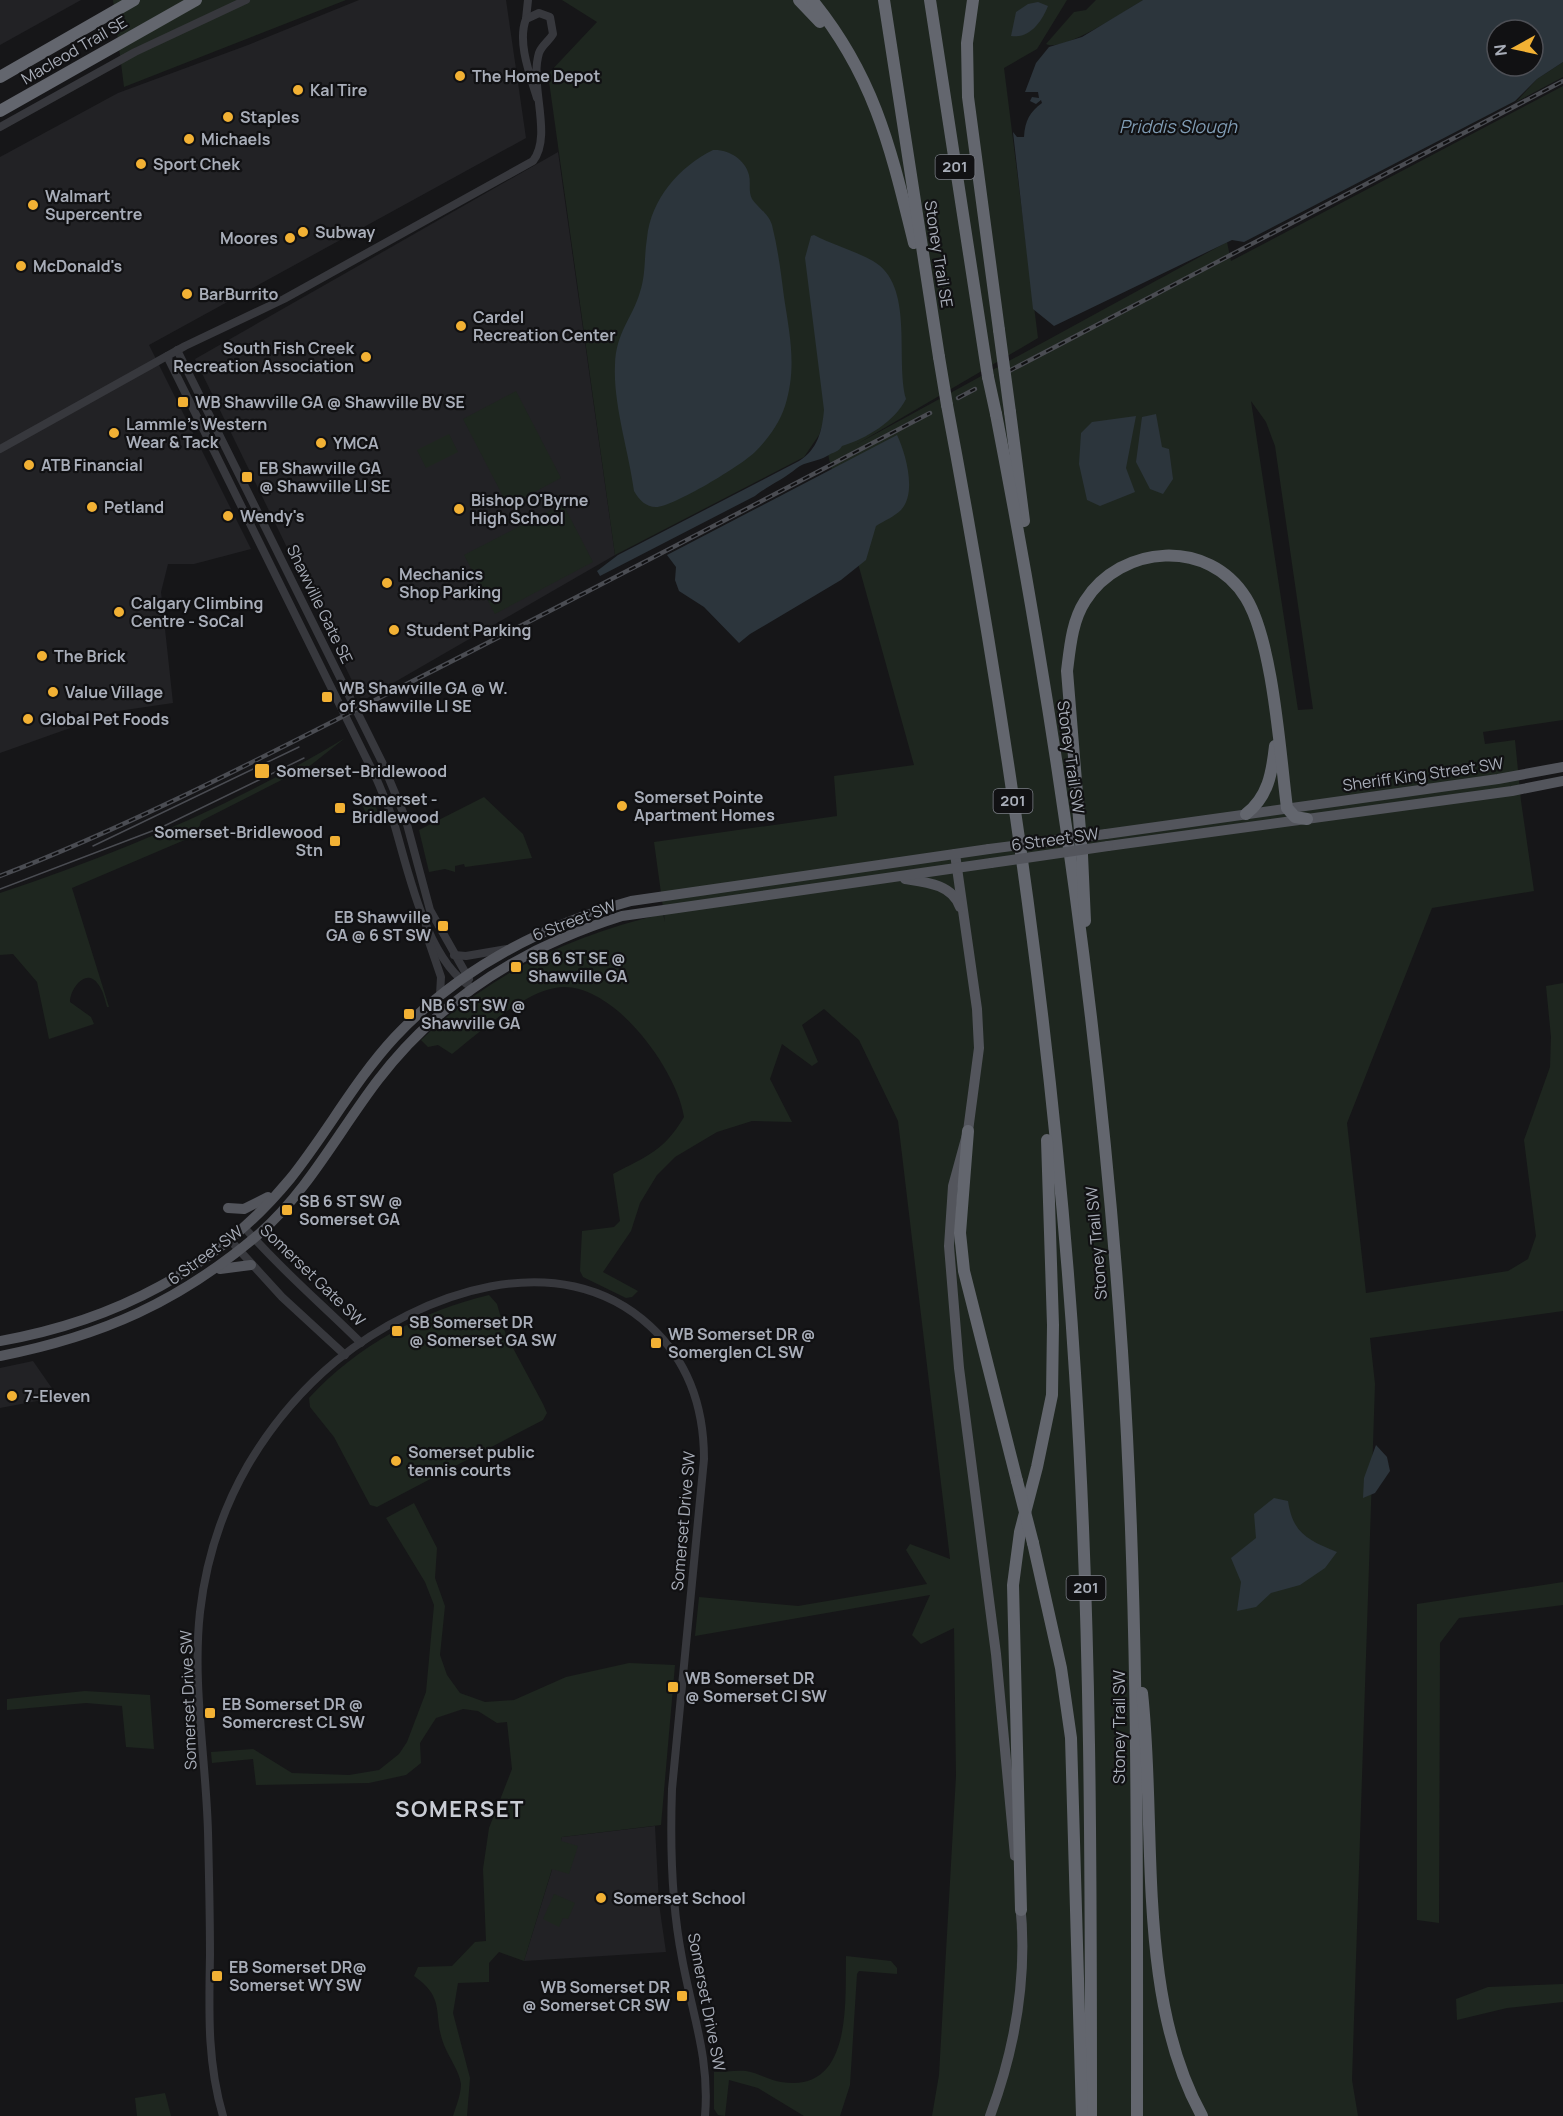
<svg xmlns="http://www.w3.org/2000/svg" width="1563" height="2116" viewBox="0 0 1563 2116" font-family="Manrope,sans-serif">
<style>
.built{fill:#222225}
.green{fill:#1e261f;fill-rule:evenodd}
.water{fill:#2c353c;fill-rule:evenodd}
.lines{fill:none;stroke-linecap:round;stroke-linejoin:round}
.minor{stroke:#37383d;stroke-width:8}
.major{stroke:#53555c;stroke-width:10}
.highway{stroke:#63666e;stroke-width:12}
.tram{stroke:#4a4c52;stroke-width:1.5}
.rail-casing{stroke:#4a4c52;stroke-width:4.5}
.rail{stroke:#111113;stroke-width:2;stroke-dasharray:7;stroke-linecap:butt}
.major-bridge{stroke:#53555c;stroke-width:10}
.highway-bridge{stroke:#63666e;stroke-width:12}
.poi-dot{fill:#f2b134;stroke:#111113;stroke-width:2}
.labels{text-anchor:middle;stroke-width:4.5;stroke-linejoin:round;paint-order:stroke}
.shield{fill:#111113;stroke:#7b7e86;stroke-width:1.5}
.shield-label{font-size:15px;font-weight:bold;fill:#a8adb8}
.street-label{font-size:16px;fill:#a8adb8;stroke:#111113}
.poi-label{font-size:16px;font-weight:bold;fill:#a8adb8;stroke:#111113;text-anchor:start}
.water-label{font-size:18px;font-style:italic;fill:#7f9bb3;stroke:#111113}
.district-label{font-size:22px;font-weight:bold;letter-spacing:1.5px;fill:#c9ccd4;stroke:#111113}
</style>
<rect width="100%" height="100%" fill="#161618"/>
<!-- built -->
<g class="built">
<path d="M0,0H81L0,45Z"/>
<path d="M359,0H506L526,138L149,345L251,549L194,564H168L161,592L173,703L118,711L0,753V157L118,93L248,45Z"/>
<path d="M558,152L615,555L362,701L195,359Z"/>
<path d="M33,1361L58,1397L0,1408V1368Z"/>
<path d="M655,1826L659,1904L666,1952L524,1961L562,1837Z"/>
</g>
<!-- green -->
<g class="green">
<path d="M113,0H346L124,87Z"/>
<path d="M562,0H1067L1037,49L1004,68L1038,338L857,444L1227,242L1231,261L1563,86V720L1483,732L1485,744L1515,740L1521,801L1534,891L1432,908L1347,1123L1366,1293L1508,1271L1528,1259L1536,1236L1524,1140L1550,1067L1551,1037L1546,986L1563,983V1311L1370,1338L1375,1384L1352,2080L1358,2116H932L939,2075L956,1776L954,1628L921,1644L912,1635L930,1595L695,1636L699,1597L798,1606L927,1584L906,1550L910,1544L950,1559L898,1121L859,1040L824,1009L802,1025L818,1062L812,1066L782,1044L770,1079L792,1122L752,1121L717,1132L675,1157L657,1175L640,1203L631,1231L603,1272L638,1291L632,1297L626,1298L583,1277L580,1271L582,1231L614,1227L620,1221L613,1174C647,1156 664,1151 684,1117C677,1069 610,977 555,988C521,994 479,1033 452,1054L438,1045L428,1047L421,1040C489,974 571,935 663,914L665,922L654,842L837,816L834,776L914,765L829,459L823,423L819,435L804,457L615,555L548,74L597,22ZM1251,401L1266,422L1275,446L1313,709L1298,710Z"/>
<path d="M1096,0H1143C1125,11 1063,53 1046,44L1074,12L1086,10Z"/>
<path d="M1563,62V77L1516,102L1537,79Z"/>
<path d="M516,391L561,478L508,506L463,419Z"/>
<path d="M449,434L458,452L426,468L417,450Z"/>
<path d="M563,504L593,562L495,614L464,555Z"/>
<path d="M345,738L311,765L201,821L199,828L201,833L72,888L109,1007H107C105,1000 103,990 98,984C86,967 70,989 70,1002L91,1017L94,1024L49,1039L37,982L13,954L0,955V893C119,854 238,803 345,738Z"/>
<path d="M484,797L523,834L532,858L465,867L464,864L455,866V872L445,869L429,872L419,830Z"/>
<path d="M373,799L381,821L368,817L362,805Z"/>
<path d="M489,1295L497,1304L506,1335L543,1404L547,1413L543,1420L377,1507L370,1505L334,1437L310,1407L309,1398C357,1346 421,1311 489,1295Z"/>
<path d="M414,1503L437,1548L435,1578L445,1606L440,1655L447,1675L460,1693L485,1702L514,1700L566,1677L629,1663L675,1665L661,1825L562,1837L561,1841L578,1846L569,1874L552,1869L524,1961L499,1952L489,1963V1982L458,1983L453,2013L470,2078L467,2116H453C456,2107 461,2094 461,2084C459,2070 449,2058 444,2045C432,2014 447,1999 414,1976L418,1967L452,1966L475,1942L486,1941L483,1869L489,1828L512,1769L507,1722L497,1723L478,1711L463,1709L436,1718L420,1743L421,1763L406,1775L369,1783L256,1785L253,1759L212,1763L211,1752L253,1749L292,1773L349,1775L379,1770L399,1754L407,1742L426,1692L434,1605L425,1582L386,1518Z"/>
<path d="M1563,1582V1605L1459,1618L1440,1643L1439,1923L1417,1920V1604Z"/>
<path d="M85,1691L150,1695L154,1749L126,1747L122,1706L86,1703L7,1710V1699Z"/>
<path d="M554,1894L575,1903L568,1919L563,1918L559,1927L543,1919Z"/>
<path d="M846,1956L891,1961L897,1968V1974L859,1971L857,1974L850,2085L840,2116H804L758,2088L729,2080L725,2116L718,2115L714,2109V2072C724,2072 736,2070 746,2071C758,2073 769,2080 781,2082C853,2094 845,2001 846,1956Z"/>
<path d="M1563,1984V2002L1507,2008L1457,2020L1456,1999L1488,1987Z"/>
<path d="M165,2093L171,2116H137L135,2098Z"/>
</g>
<!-- water -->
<g class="water">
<path d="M1143,0H1563V62L1537,79L1515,101L1244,242L1232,240L1054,326L1033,309L1013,132L1017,137H1024C1025,120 1030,112 1042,103L1041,100L1036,104L1030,101L1032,97L1039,98L1038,92H1025L1036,63L1049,47L1082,37ZM1497,30H1533V66H1497Z"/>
<path d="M1038,2L1048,6C1042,21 1030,39 1011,36L1016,12L1028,4Z"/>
<path d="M713,150C728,149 745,159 749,175C751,183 748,191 752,199C759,209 768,213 772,225C778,249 781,273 784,297C790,336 797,368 785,406C779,424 768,439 755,452C742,465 673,507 656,507C646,507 639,500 634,491C629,452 613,404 615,365C616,332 632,319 640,292C646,274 644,256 647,238C651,199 679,167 713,150Z"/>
<path d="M814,235C833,245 855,251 873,261C915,285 895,358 906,399C895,421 866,439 842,446C839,452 833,452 827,456C819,461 804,462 797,468C784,479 769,485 755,496L600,576L597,571L618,555L799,461C818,449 822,431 824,410L805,258L811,236Z"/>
<path d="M1156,414L1162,447L1169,449L1173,479L1163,494L1150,489L1136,462L1142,417Z"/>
<path d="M1136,416L1126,468L1135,492L1100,506L1087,500L1079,464L1081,433L1092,422Z"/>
<path d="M897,435C906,454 917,493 901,510C895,516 884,521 876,526L866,560L841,580L750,634L739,643L704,607L679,591L675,580L676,567L667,555Z"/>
<path d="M1376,1445L1387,1457L1390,1471L1375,1493L1363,1498L1364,1478Z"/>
<path d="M1274,1498L1288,1501C1293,1534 1308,1540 1337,1552L1325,1568L1300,1585L1271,1593L1256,1607L1237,1611L1241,1582L1231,1558L1256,1538L1254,1514Z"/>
</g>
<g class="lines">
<!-- minor -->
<g class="minor">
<path d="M526,19L528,0"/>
<path d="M0,127L135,52L246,0"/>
<path d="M177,350L382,762L405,817L430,910L469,979"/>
<path d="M167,356L377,780C383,794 389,808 394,823C408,870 427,963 473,988"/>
<path d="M0,449L185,346L284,299L533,161C553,135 529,86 539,53C541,46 549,41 553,34L550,17L539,13L526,19C517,42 530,75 537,98"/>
<path d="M427,936L441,977L440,995"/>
<path d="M454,955L466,956L507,949"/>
<path d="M244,1227C280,1269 322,1304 361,1343"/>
<path d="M230,1240L282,1297L345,1355"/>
<path d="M223,2116C207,2062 209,2011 210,1955C210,1914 209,1873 208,1832C206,1759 192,1684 200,1612C206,1560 222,1510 248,1465C271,1426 301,1390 336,1361C420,1293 559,1242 650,1326C688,1361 704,1408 704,1459L672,1789C670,1846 671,1902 682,1958C692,2014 710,2058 705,2116"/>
</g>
<!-- major -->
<g class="major">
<path d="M1106,834L1498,779L1563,767"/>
<path d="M1108,846L1512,791L1563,781"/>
<path d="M955,854L977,1009L979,1048L968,1131L953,1186L949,1246L959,1368L996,1654L1015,1856"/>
<path d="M905,879C925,882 952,884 960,907"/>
<path d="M228,1208L244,1209L268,1197"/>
<path d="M220,1269L251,1265"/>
<path d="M0,1341C114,1321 216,1269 290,1179C327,1133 355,1080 395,1037C460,968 541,926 631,901L989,849"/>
<path d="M0,1356C102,1336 179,1302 259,1234C308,1191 339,1131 378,1080C440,999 526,946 622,916L991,863"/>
<path d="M990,2116C1016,2046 1028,1976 1020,1902"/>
</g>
<!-- highway -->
<g class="highway">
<path d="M799,0L820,22"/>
<path d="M812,0C875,77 891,150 914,243"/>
<path d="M884,0L939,357"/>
<path d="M930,0L988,377"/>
<path d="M973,0L967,43L968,97L999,330"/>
<path d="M0,77L134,0"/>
<path d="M0,111L196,0"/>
<path d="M947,405C1007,724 1055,1049 1075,1373C1091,1621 1091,1868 1091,2116"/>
<path d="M1010,412L1024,521"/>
<path d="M996,414C1056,723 1101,1036 1122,1351C1139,1606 1137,1861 1137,2116"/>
<path d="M1246,814C1268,797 1272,773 1275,746"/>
<path d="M1085,921L1082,855L1067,671C1070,647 1072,621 1085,601C1121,544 1209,538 1246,598C1273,642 1280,753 1287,808L1295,817L1307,819"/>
<path d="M968,1131L960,1233L964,1271L1017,1481"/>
<path d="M1033,1543L1061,1668L1071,1738L1082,2116"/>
<path d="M1142,1693C1157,1828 1135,1995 1202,2116"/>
<path d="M1021,1910L1013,1585L1020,1532L1037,1467L1052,1395L1053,1325L1047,1140"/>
</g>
<!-- tram -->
<g class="tram">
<path d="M93,846L299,747"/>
<path d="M0,889L160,828L304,758"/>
</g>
<!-- rail casing -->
<g class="rail-casing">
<g id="rail">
<path d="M1009,371L1563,81"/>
<path d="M958,398L975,389"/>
<path d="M0,876C132,825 257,760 383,696C566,604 748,508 930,413"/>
</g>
</g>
<!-- rail -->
<use href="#rail" class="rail"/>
<!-- major-bridge -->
<g class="major-bridge">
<path d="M989,849L1106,834"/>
<path d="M991,863L1108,846"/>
</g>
<!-- highway-bridge -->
<g class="highway-bridge">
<path d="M999,330L1010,412"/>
<path d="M939,357L947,405"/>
<path d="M988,377L996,414"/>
<path d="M1017,1481L1033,1543"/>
</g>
</g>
<!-- markers -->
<g class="poi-dot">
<circle cx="460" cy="76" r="6"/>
<circle cx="298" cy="90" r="6"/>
<circle cx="228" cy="117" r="6"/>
<circle cx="189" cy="139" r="6"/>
<circle cx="141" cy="164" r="6"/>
<circle cx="33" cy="205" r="6"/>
<circle cx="303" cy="232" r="6"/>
<circle cx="290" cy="238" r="6"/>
<circle cx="21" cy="266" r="6"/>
<circle cx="187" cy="294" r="6"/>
<circle cx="461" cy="326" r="6"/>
<circle cx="366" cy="357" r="6"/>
<rect x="177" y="396" width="12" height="12" rx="3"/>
<circle cx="114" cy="433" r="6"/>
<circle cx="321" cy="443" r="6"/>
<circle cx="29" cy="465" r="6"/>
<rect x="241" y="471" width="12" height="12" rx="3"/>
<circle cx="92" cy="507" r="6"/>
<circle cx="459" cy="509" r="6"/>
<circle cx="228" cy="516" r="6"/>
<circle cx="387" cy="583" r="6"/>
<circle cx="119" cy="612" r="6"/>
<circle cx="394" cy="630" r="6"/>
<circle cx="42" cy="656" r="6"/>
<circle cx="53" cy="692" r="6"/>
<rect x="321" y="691" width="12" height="12" rx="3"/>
<circle cx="28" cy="719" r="6"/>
<rect x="254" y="763" width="16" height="16" rx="3"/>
<circle cx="622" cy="806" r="6"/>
<rect x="334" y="802" width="12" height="12" rx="3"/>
<rect x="329" y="835" width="12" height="12" rx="3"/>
<rect x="437" y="920" width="12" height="12" rx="3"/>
<rect x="510" y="961" width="12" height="12" rx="3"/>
<rect x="403" y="1008" width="12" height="12" rx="3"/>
<rect x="281" y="1204" width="12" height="12" rx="3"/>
<rect x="391" y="1325" width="12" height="12" rx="3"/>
<rect x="650" y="1337" width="12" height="12" rx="3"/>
<circle cx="12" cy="1396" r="6"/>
<circle cx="396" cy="1461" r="6"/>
<rect x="667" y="1681" width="12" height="12" rx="3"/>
<rect x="204" y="1707" width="12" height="12" rx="3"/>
<circle cx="601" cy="1898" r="6"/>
<rect x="211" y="1970" width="12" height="12" rx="3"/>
<rect x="676" y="1990" width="12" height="12" rx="3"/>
</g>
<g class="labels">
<!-- shield labels -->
<g class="shield">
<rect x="935.5" y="155" width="39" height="24" rx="4.5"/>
<rect x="993.5" y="789" width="39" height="24" rx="4.5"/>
<rect x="1066.5" y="1576" width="39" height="24" rx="4.5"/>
</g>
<g class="shield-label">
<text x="955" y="172">201</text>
<text x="1013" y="806">201</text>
<text x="1086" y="1593">201</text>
</g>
<!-- street labels -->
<g class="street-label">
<text transform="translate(74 50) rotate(-30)" y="6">Macleod Trail SE</text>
<text transform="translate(939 254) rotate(81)" y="6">Stoney Trail SE</text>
<text transform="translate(320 604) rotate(64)" y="6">Shawville Gate SE</text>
<text transform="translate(1071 757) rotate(82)" y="6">Stoney Trail SW</text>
<text transform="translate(1423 774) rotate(-8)" y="6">Sheriff King Street SW</text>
<text transform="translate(1055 839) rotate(-8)" y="6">6 Street SW</text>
<text transform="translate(574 920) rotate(-21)" y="6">6 Street SW</text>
<text transform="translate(1096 1243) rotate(-95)" y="6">Stoney Trail SW</text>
<text transform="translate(205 1255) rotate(-36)" y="6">6 Street SW</text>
<text transform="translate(313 1275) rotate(44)" y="6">Somerset Gate SW</text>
<text transform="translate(683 1521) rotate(-85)" y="6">Somerset Drive SW</text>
<text transform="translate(188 1700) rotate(-92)" y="6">Somerset Drive SW</text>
<text transform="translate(1119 1727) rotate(-90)" y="6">Stoney Trail SW</text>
<text transform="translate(707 2002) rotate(79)" y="6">Somerset Drive SW</text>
</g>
<!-- poi labels -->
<g class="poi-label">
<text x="472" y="82">The Home Depot</text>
<text x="310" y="96">Kal Tire</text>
<text x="240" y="123">Staples</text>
<text x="201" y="145">Michaels</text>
<text x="153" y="170">Sport Chek</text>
<text x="45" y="202">Walmart<tspan x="45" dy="18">Supercentre</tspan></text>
<text x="315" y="238">Subway</text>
<text x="278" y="244" text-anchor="end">Moores</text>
<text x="33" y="272">McDonald's</text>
<text x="199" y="300">BarBurrito</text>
<text x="473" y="323">Cardel<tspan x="473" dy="18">Recreation Center</tspan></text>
<text x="354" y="354" text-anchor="end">South Fish Creek<tspan x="354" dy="18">Recreation Association</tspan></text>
<text x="195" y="408">WB Shawville GA @ Shawville BV SE</text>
<text x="126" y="430">Lammle's Western<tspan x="126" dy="18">Wear &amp; Tack</tspan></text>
<text x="333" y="449">YMCA</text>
<text x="41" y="471">ATB Financial</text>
<text x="259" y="474">EB Shawville GA<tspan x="259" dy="18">@ Shawville LI SE</tspan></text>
<text x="471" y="506">Bishop O'Byrne<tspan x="471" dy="18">High School</tspan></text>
<text x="104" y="513">Petland</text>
<text x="240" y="522">Wendy's</text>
<text x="399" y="580">Mechanics<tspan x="399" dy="18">Shop Parking</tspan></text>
<text x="131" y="609">Calgary Climbing<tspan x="131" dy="18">Centre - SoCal</tspan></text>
<text x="406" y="636">Student Parking</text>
<text x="54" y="662">The Brick</text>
<text x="339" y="694">WB Shawville GA @ W.<tspan x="339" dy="18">of Shawville LI SE</tspan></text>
<text x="65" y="698">Value Village</text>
<text x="40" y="725">Global Pet Foods</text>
<text x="276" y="777">Somerset–Bridlewood</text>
<text x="634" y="803">Somerset Pointe<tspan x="634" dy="18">Apartment Homes</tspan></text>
<text x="352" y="805">Somerset -<tspan x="352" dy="18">Bridlewood</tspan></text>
<text x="323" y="838" text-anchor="end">Somerset-Bridlewood<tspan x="323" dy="18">Stn</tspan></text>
<text x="431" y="923" text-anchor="end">EB Shawville<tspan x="431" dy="18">GA @ 6 ST SW</tspan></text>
<text x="528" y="964">SB 6 ST SE @<tspan x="528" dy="18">Shawville GA</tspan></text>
<text x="421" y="1011">NB 6 ST SW @<tspan x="421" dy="18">Shawville GA</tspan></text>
<text x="299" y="1207">SB 6 ST SW @<tspan x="299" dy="18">Somerset GA</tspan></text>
<text x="409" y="1328">SB Somerset DR<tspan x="409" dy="18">@ Somerset GA SW</tspan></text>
<text x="668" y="1340">WB Somerset DR @<tspan x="668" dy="18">Somerglen CL SW</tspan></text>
<text x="24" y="1402">7-Eleven</text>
<text x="408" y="1458">Somerset public<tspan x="408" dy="18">tennis courts</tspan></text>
<text x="685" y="1684">WB Somerset DR<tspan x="685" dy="18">@ Somerset CI SW</tspan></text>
<text x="222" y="1710">EB Somerset DR @<tspan x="222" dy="18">Somercrest CL SW</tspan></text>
<text x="613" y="1904">Somerset School</text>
<text x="229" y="1973">EB Somerset DR@<tspan x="229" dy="18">Somerset WY SW</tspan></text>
<text x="670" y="1993" text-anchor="end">WB Somerset DR<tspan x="670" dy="18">@ Somerset CR SW</tspan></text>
</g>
<!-- water labels -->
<g class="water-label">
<text x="1178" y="133">Priddis Slough</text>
</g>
<!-- district labels -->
<g class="district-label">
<text x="460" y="1817">SOMERSET</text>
</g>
</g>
<!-- north arrow -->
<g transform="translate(1515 48) rotate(262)"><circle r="28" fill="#111113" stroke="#4d4f55" stroke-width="1.5"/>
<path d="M0-4.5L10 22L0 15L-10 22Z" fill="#f2b134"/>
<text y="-9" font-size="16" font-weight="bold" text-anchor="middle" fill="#a8adb8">N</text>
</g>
</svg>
